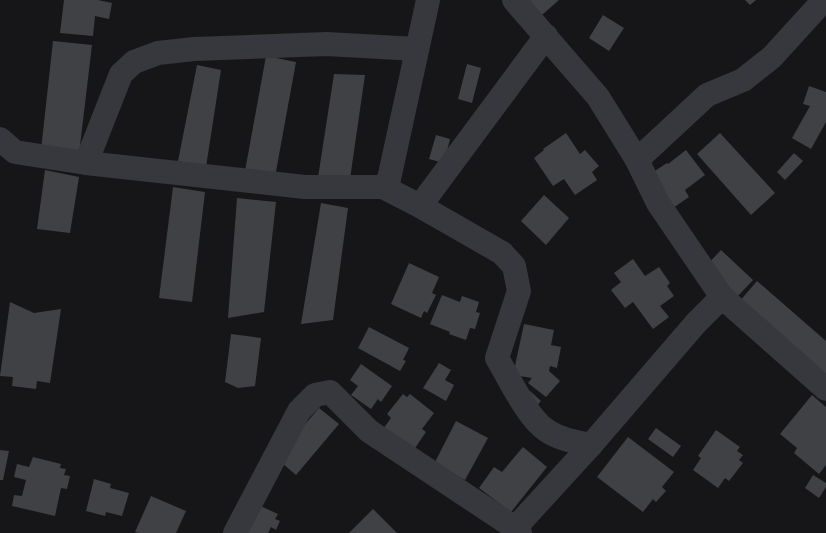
<svg xmlns="http://www.w3.org/2000/svg" width="826" height="533" viewBox="0 0 826 533" font-family="Lato,sans-serif">
<style>
.building{fill:#404145}
.lines{fill:none;stroke-linecap:round;stroke-linejoin:round}
.minor{stroke:#37383d;stroke-width:24}
</style>
<rect width="100%" height="100%" fill="#161618"/>
<!-- building -->
<g class="building">
<path d="M64,0H98L112,3L109,19L95,16L93,36L60,33Z"/>
<path d="M531,0H559L542,15L529,1Z"/>
<path d="M745,0H756L750,5Z"/>
<path d="M603,15L624,28L609,51L589,38Z"/>
<path d="M53,41L92,45L79,154L41,150Z"/>
<path d="M266,56L296,62L275,177L245,171Z"/>
<path d="M467,64L481,68L472,103L458,99Z"/>
<path d="M197,65L221,70L206,167L178,161Z"/>
<path d="M334,74L365,75L349,186L317,184Z"/>
<path d="M809,86L826,92V122L811,149L792,138L810,106L803,104Z"/>
<path d="M566,133L580,154L585,150L599,166L592,172L597,180L575,195L564,179L553,186L534,158L544,150L543,149Z"/>
<path d="M720,133L775,193L751,215L697,154Z"/>
<path d="M436,135L450,139L444,163L429,159Z"/>
<path d="M686,150L705,175L685,190L689,197L670,210L647,176L667,163L668,164Z"/>
<path d="M794,153L803,161L785,180L777,172Z"/>
<path d="M45,170L79,177L70,233L37,229Z"/>
<path d="M173,187L205,192L192,302L159,298Z"/>
<path d="M544,195L569,218L546,245L521,221Z"/>
<path d="M237,198L276,202L264,312L228,318Z"/>
<path d="M321,203L348,208L333,320L301,324Z"/>
<path d="M721,250L753,280L738,296L706,266Z"/>
<path d="M633,259L645,276L659,267L670,283L667,286L674,296L660,306L669,317L653,329L633,302L625,308L611,290L621,282L614,273Z"/>
<path d="M409,263L439,277L432,293L436,295L427,313L424,311L421,318L391,304Z"/>
<path d="M757,281L826,341V377L739,302Z"/>
<path d="M442,295L460,302L462,296L479,302L476,312L480,313L475,329L470,328L466,340L449,334L450,332L430,324Z"/>
<path d="M10,302L34,313L61,309L50,383L37,381L36,389L12,386L13,377L0,376Z"/>
<path d="M524,324L554,330L551,345L561,347L557,368L550,366L549,371L560,381L546,397L528,383L532,378L513,375Z"/>
<path d="M369,327L409,348L403,360L406,361L400,371L358,348Z"/>
<path d="M231,334L261,338L255,386L238,388L225,382Z"/>
<path d="M439,363L451,370L445,380L454,385L446,401L423,388Z"/>
<path d="M361,364L392,386L381,402L378,399L371,409L351,395L358,386L350,380Z"/>
<path d="M530,391L541,401L534,409L523,399Z"/>
<path d="M403,394L407,397L410,394L434,413L422,429L426,432L413,451L383,429L391,418L387,414Z"/>
<path d="M812,395L826,407V465L819,474L794,453L797,448L780,434Z"/>
<path d="M319,408L339,424L296,475L276,458Z"/>
<path d="M456,421L488,438L465,480L434,464Z"/>
<path d="M656,428L681,446L673,457L648,439Z"/>
<path d="M716,430L740,447L737,451L743,455L739,460L743,463L729,481L725,478L718,488L693,470L701,458L698,456Z"/>
<path d="M628,437L674,472L662,487L666,491L656,502L653,499L643,512L597,477Z"/>
<path d="M523,447L547,467L511,512L479,488L494,467L502,472Z"/>
<path d="M0,450L9,451L3,480H0Z"/>
<path d="M33,457L61,464L60,468L66,469L64,475L70,476L67,489L61,488L55,516L12,506L14,495L22,496L26,480L14,477L17,464L29,467Z"/>
<path d="M813,475L826,483V487L819,498L805,488Z"/>
<path d="M94,479L111,484L110,488L129,493L122,516L106,512L105,516L86,511Z"/>
<path d="M151,496L186,511L176,533H139L135,532Z"/>
<path d="M256,504L278,514L275,519L280,521L276,530L271,527L268,533H241Z"/>
<path d="M373,509L397,533H349Z"/>
</g>
<g class="lines">
<!-- minor -->
<g class="minor">
<path d="M514,0L598,97L637,160L658,203L722,297L826,389"/>
<path d="M0,139L15,152L86,163L305,187H383L389,179L428,0"/>
<path d="M637,160L707,95L743,80L772,57L824,0"/>
<path d="M86,163L121,74L134,62L158,53L194,49L326,44L417,49"/>
<path d="M383,187L420,206L502,253L514,266L519,291L497,358C509,378 527,417 546,430C559,439 575,442 591,445"/>
<path d="M420,206L546,36"/>
<path d="M515,528L591,445L696,323L722,297"/>
<path d="M235,533L299,411L315,395L330,392L369,431L515,528L520,533"/>
</g>
</g>
</svg>
